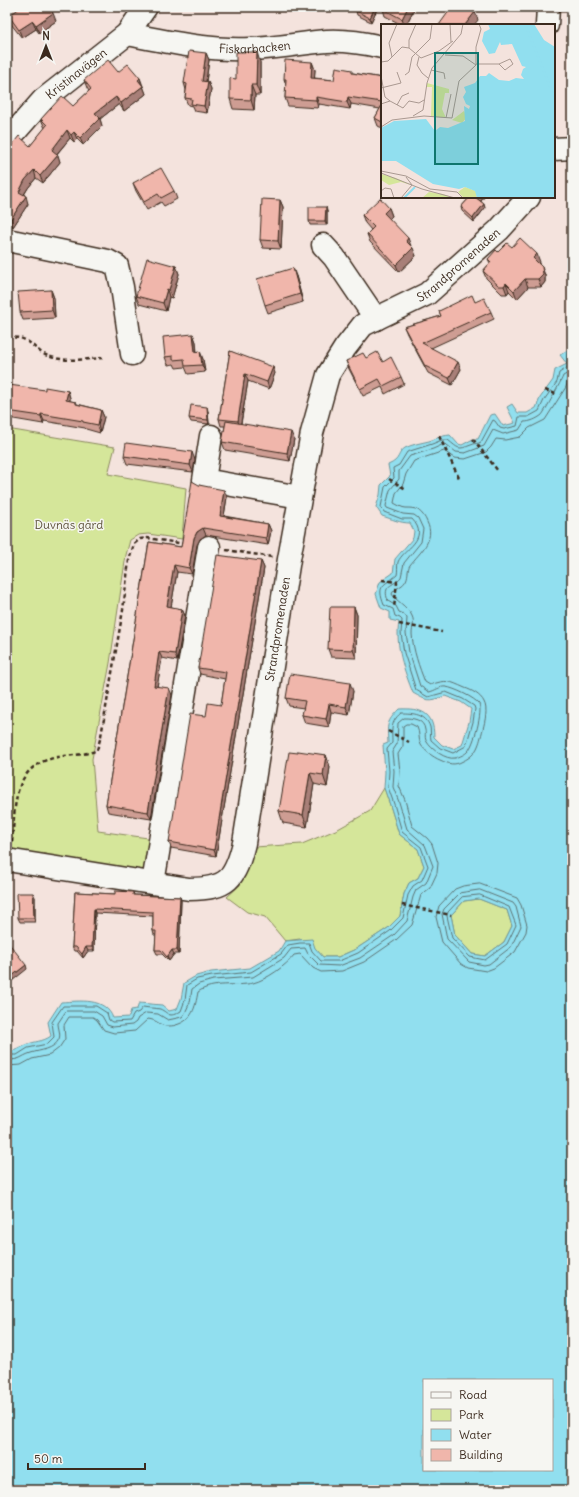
<svg xmlns="http://www.w3.org/2000/svg" width="579" height="1497" viewBox="0 0 579 1497" font-family="Delius,sans-serif">
<style>
.green{fill:#d5e69a;stroke:#88885c}
.water{fill:#91dfef;stroke:#6f979b;fill-rule:evenodd}
.lines{fill:none;stroke-linecap:round;stroke-linejoin:round}
.shore{stroke:#5d7272;stroke-width:1}
.minor-casing{stroke:#3b2a1e;stroke-width:25}
.path{stroke:#3b2a1e;stroke-width:2.5;stroke-dasharray:4 3;stroke-linecap:butt}
.minor{stroke:#f6f6f2;stroke-width:22}
.wall{fill:#ce9d93;stroke:#3b2a1e}
.shaded-wall{fill:#a87f78;stroke:#3b2a1e}
.building{fill:#f0b6ab;stroke:#3b2a1e}
.labels{text-anchor:middle;stroke-width:3;stroke-linejoin:round;paint-order:stroke}
.street-label{font-size:12px;fill:#3b2a1e;stroke:#f6f6f2}
.park-label{font-size:12px;fill:#5a5037;stroke:#f6f6f2}
.inset-river{fill:none;stroke:#91dfef;stroke-width:2}
.inset-road{fill:none;stroke:#aa9991;stroke-width:1}
.view{fill:#0f766e;fill-opacity:0.15;stroke:#0f766e;stroke-width:2}
.inset-edge{fill:none;stroke:#3b2a1e;stroke-width:2}
</style>
<rect width="100%" height="100%" fill="#f4e3dd"/>
<filter id="ink" filterUnits="userSpaceOnUse"><feTurbulence type="fractalNoise" baseFrequency=".025" numOctaves="2"/><feDisplacementMap in="SourceGraphic" scale="8" xChannelSelector="R" yChannelSelector="G"/><feConvolveMatrix kernelMatrix="1 2 1 2 8 2 1 2 1" color-interpolation-filters="sRGB"/></filter>
<g filter="url(#ink)">
<!-- green -->
<g class="green">
<path d="M7,429L115,447L108,474L186,488L182,539L148,534L138,535L130,540L126,555L110,663L92,759L98,831L155,839L149,875L7,854Z"/>
<path d="M384,788L390,805L399,834L418,849L424,866L418,878L409,883L404,894L400,916L388,928L356,949L338,957H323L315,948L300,939L285,941L265,917L247,912L227,897L240,885L254,847L302,844L338,829L370,811Z"/>
<path d="M479,899L507,910L512,926L504,942L485,956L472,954L455,935L451,915L464,901Z"/>
</g>
<!-- water -->
<path class="water" d="M572,347V1490H7V1051C17,1051 17,1049 26,1045C34,1041 43,1042 51,1036L48,1022L61,1002C80,1001 105,997 113,1018L129,1017L131,1010L137,1009L139,1003L162,1005L169,1011L177,1009L181,999L184,983L196,976L211,972L250,968L279,951L285,941L312,939L315,948L323,957H338L356,949L388,928L400,916L404,894L409,883L418,878L424,866L418,849L399,834L390,805L384,788L385,772L383,745L388,743C387,725 386,722 399,709C421,708 434,712 434,737L442,745L453,749L462,745L469,722L471,709L461,702L445,696C429,702 427,701 413,693C404,670 395,646 399,622L390,620V612L381,608L376,594L380,582L393,573L395,559L413,538L414,531L410,523C400,523 392,519 382,516L376,507L380,495L381,485L390,476L388,465C401,460 397,453 405,448C413,444 421,443 429,441C438,438 440,436 450,435L458,444L462,445L473,439H478L490,415L495,414L503,426L515,423L507,407L512,404L518,413H527L536,408L540,398L553,380L555,370L567,364L560,355ZM479,899L507,910L512,926L504,942L485,956L472,954L455,935L451,915L464,901ZM424,1380H552V1470H424Z"/>
<g class="lines">
<!-- shore -->
<g class="shore">
<path d="M480,884L517,898L521,905L527,925L526,932L515,952L494,968L486,971L468,968L461,964L442,942L436,917L439,906L455,889L463,886Z"/>
<path d="M480,890L513,903L516,907L521,926L511,947L489,964L484,965L469,962L447,939L442,914L444,909L460,893Z"/>
<path d="M480,895L509,907L516,925L507,944L485,960L470,957L452,938L447,916L448,912L462,897Z"/>
<path d="M7,1055H17L28,1048L47,1044L54,1037L52,1022L63,1006H96L107,1013L109,1020L112,1022L130,1021L134,1014L139,1012L143,1007C148,1008 155,1008 160,1009C169,1013 168,1019 181,1011L185,1000L187,985L197,979L212,976L251,972L281,954L288,945L300,943H309L312,951L321,961H339L358,953L390,931L403,918L408,895L413,886L422,880L428,866L421,847L402,832L394,804L388,787L389,771L387,749L392,743C392,730 390,722 401,713C413,713 426,714 430,727C431,731 430,735 431,740L440,748L453,753L466,746L473,722L475,709L474,706L463,699L446,692L428,697L416,690L404,653L401,633L402,620L400,618L395,616L393,609L384,605C376,584 384,586 397,575C398,571 397,566 398,562C403,549 431,539 412,519H402L384,512L381,507L385,487L394,478L393,468L399,465L407,452L432,444L442,440H448C459,449 458,450 471,445C475,443 478,444 481,442L493,420L495,421L500,428L504,429L517,426L519,417H528L539,411L544,400L557,382L559,373L570,366V362L567,356L572,352"/>
<path d="M7,1060C22,1060 19,1057 31,1053C40,1050 54,1050 59,1039C61,1034 58,1028 58,1023L66,1011H94L102,1016L107,1025L113,1027L132,1025L136,1022L138,1018L146,1013L158,1014L168,1020L182,1017L185,1013L190,1002L192,989L199,984L213,980L253,977L284,958L291,949L305,948L308,954L319,965L339,966L360,958L394,935L407,921L413,897L416,890L426,883L433,866L425,845L407,829L399,802L393,787L394,771L392,752L397,744L398,723L404,718C412,718 424,719 425,730C426,734 424,738 427,742C431,749 446,760 455,758C459,757 466,754 468,751C474,745 483,711 479,704C475,698 454,688 446,687C440,686 435,691 429,692L420,686L409,652L406,633L407,618L404,614L399,612L396,606L388,601C382,584 393,587 401,577L404,563L421,542L423,529L418,518L414,515L403,514L387,508L386,506L390,490L399,479V471L410,456L433,449L444,444L447,445L456,452L465,453L484,446L493,430L503,434L519,430L524,422C530,422 537,419 542,415C544,413 562,380 563,376L572,371"/>
<path d="M7,1066L21,1065L32,1059L50,1055L59,1048L65,1039L64,1025L69,1017H93L97,1020L104,1030L114,1033L135,1031L148,1019C157,1020 159,1025 166,1026C170,1026 173,1026 176,1025C193,1020 195,1008 198,992C213,981 236,987 253,983C266,980 287,965 294,955L300,954L313,968L321,972L342,971L364,962L396,940L412,925L421,895L430,888L437,873L438,863L432,844L427,838L412,826L405,800L399,786L400,771L398,754L403,746V726L406,724H411L417,727C420,733 418,739 421,745C425,751 433,757 440,760C449,764 454,766 463,761C478,754 479,744 483,729C485,721 488,709 484,702C481,695 471,690 465,688C449,681 447,679 430,685L425,682C419,667 413,650 412,634C412,628 415,622 412,616C409,608 394,599 392,594C394,588 402,587 405,582C409,577 407,569 410,565C420,552 436,540 427,522C425,517 422,513 418,510C414,508 410,508 406,508C402,508 398,505 394,503L396,493L403,484L406,474L414,461L444,451L454,458L465,459L486,452L491,447L496,439L505,440L520,437L529,428L545,420L566,387L568,380L572,378"/>
</g>
<!-- minor casing -->
<g class="minor-casing">
<g id="minor">
<path d="M547,25L548,7"/>
<path id="s1" d="M127,34C169,42 209,51 251,49C277,48 302,43 327,41C345,40 364,43 382,47"/>
<path id="s2" d="M7,141L43,100L127,34L146,7"/>
<path d="M554,149L572,148"/>
<path d="M7,240L108,261L117,266L122,287L132,354"/>
<path d="M323,245L334,257L376,319"/>
<path d="M211,436L204,480L300,497"/>
<path id="s3" d="M7,860L189,889C228,889 235,879 244,843L289,559L312,433L328,375L345,348L363,325L427,294L499,230L529,197"/>
<path d="M153,883L209,547"/>
</g>
</g>
<!-- path -->
<g class="path">
<path d="M7,338C32,334 32,352 51,357C68,362 87,359 104,358"/>
<path d="M545,390L558,395"/>
<path d="M439,436L459,478"/>
<path d="M473,439L498,471"/>
<path d="M389,479L406,489"/>
<path d="M226,550L272,557"/>
<path d="M382,580L397,582L394,608"/>
<path d="M399,624L442,632"/>
<path d="M388,731L409,742"/>
<path d="M12,842C16,804 11,766 58,757C69,755 87,755 97,750L101,736L123,610L129,560L134,544L140,539L147,538L185,544"/>
<path d="M402,905L451,915"/>
</g>
<!-- minor -->
<use href="#minor" class="minor"/>
</g>
<!-- wall -->
<g class="wall">
<path d="M358,7H378L371,22L357,15L356,11Z"/>
<path d="M415,7L406,25H402L385,16L383,9Z"/>
<path d="M9,16L56,21L39,33L36,29L22,38L11,24Z"/>
<path d="M206,53L209,60L206,82H208L211,89L207,113L194,111L192,106L188,105L185,98L186,90L184,83Z"/>
<path d="M260,62V95H255L254,110L233,109L230,99L236,79Z"/>
<path d="M312,62L315,70L314,78L334,80L353,73L382,78V128L378,126L375,118L380,109L351,104L350,109L319,104L318,108L288,106L285,98L286,85L284,79Z"/>
<path d="M118,72L140,78L146,94L124,111L119,104L100,119L102,126L83,145L77,139L74,142L70,138L57,154L60,162L43,183L36,178L28,188L24,195L28,204L13,227L7,223V175L8,173L7,172V151L30,146L45,128L44,126L41,119L73,106L89,91L87,88L84,80Z"/>
<path d="M133,183L174,191L177,199L164,206L161,202L147,210L136,191Z"/>
<path d="M470,197H484L481,201L485,208L474,222L462,211L461,207Z"/>
<path d="M280,200L283,207L281,249L263,248L260,240Z"/>
<path d="M389,208L392,216L389,218L411,246L416,256L399,272L370,242L367,234L371,230L365,223L362,215Z"/>
<path d="M327,211V225H310L309,221Z"/>
<path d="M512,247L540,262L539,264L545,275V282L541,287H528L517,299L509,291L507,294H502L486,278L483,271L490,263L488,259L498,252Z"/>
<path d="M176,266L179,274L172,298L169,297L166,311L139,304L136,296Z"/>
<path d="M296,276L303,302L268,313L265,305Z"/>
<path d="M51,290L54,298L55,318L23,320L20,312Z"/>
<path d="M475,302L491,312L494,319L431,348L461,369L452,385L428,373L407,334L404,327L441,316L439,311Z"/>
<path d="M193,334L196,342L197,352L203,359L205,372L188,374L185,367L176,368L174,364L168,365L165,357Z"/>
<path d="M230,351L275,373L269,389L248,381L241,424L294,439L290,461L225,450L222,442L225,426H221L219,419Z"/>
<path d="M346,361L383,362L401,377L404,384L385,394L382,387L363,396L349,369Z"/>
<path d="M45,390L68,391L70,398V401L76,402L77,404L101,410L104,417L100,433L86,429L85,428L44,421L43,424L8,418L7,416V398Z"/>
<path d="M208,411L209,424L191,422L189,418Z"/>
<path d="M124,456L195,460L193,472L127,464Z"/>
<path d="M199,485L227,497L224,516L268,524L271,531L268,545L206,535L200,539L197,545L192,574L177,572L171,607L182,609L185,616L177,661L162,658L157,686L172,695L151,819L108,812L106,805L149,542L181,547Z"/>
<path d="M261,561L264,568L216,856L171,848L169,842L206,716L221,705L225,679L200,674L198,668Z"/>
<path d="M354,607L357,615L356,658L331,657L328,649Z"/>
<path d="M353,691L349,715L331,712L329,727L305,723L302,715L304,708L289,706L286,698Z"/>
<path d="M298,753L326,755L330,767L327,787L314,784L307,827L283,823L279,811Z"/>
<path d="M75,892L115,894L133,892L134,895L180,897L181,901L179,954H174L169,961L162,954H157L155,950L156,935H154L153,931V916L95,913L94,951H88L83,958L77,951H74L72,947Z"/>
<path d="M35,897V922H20L18,918Z"/>
</g>
<!-- shaded-wall -->
<g class="shaded-wall">
<path d="M375,7H378L371,22L370,18Z"/>
<path d="M408,7H415L406,25H404L402,19Z"/>
<path d="M475,12L478,20L474,25H465Z"/>
<path d="M53,13L56,21L39,33L36,25Z"/>
<path d="M33,21L36,29L22,38L19,30Z"/>
<path d="M257,52L260,62V95L256,85Z"/>
<path d="M206,53L209,60L205,88L202,81Z"/>
<path d="M312,62L315,70L314,86L311,78Z"/>
<path d="M7,69L9,74L7,76Z"/>
<path d="M140,78L142,86L138,80Z"/>
<path d="M208,82L211,89L207,113L204,106Z"/>
<path d="M251,85L255,95L254,110L251,100Z"/>
<path d="M143,86L146,94L124,111L121,103Z"/>
<path d="M116,97L119,104L100,119L102,126L83,145L80,138L95,113Z"/>
<path d="M316,97L319,104L318,108L316,100Z"/>
<path d="M348,97L351,104L350,109L347,102Z"/>
<path d="M67,130L70,138L54,157L52,150Z"/>
<path d="M74,132L77,139L74,142L71,135Z"/>
<path d="M58,155L60,162L43,183L40,176Z"/>
<path d="M34,170L36,178L28,188L21,199L19,192L25,180Z"/>
<path d="M26,196L28,204L13,227L11,219Z"/>
<path d="M477,197H484L479,203Z"/>
<path d="M280,200L283,207L281,249L278,241Z"/>
<path d="M484,204L485,208L474,222L473,218Z"/>
<path d="M326,207L327,211V225L325,221Z"/>
<path d="M389,208L392,216L387,221L384,213Z"/>
<path d="M408,238L411,246L406,241Z"/>
<path d="M413,248L416,256L399,272L396,265Z"/>
<path d="M537,254L540,262L536,266L533,258Z"/>
<path d="M176,266L179,274L172,298L169,290Z"/>
<path d="M542,267L545,275V282L541,287L538,279Z"/>
<path d="M293,268L296,276L303,302L300,294Z"/>
<path d="M525,279L528,287L517,299L514,291Z"/>
<path d="M506,283L509,291L507,294L504,286Z"/>
<path d="M167,289L169,297L166,311L163,303Z"/>
<path d="M51,290L54,298L55,318L52,310Z"/>
<path d="M193,334L196,342L197,360L195,352Z"/>
<path d="M200,351L203,359L205,372L202,365Z"/>
<path d="M458,362L461,369L452,385L449,378Z"/>
<path d="M273,367L275,373L269,389L267,382Z"/>
<path d="M245,374L248,381L240,428L238,421Z"/>
<path d="M68,391L70,398L69,408L66,400Z"/>
<path d="M207,407L208,411L209,424L208,420Z"/>
<path d="M101,410L104,417L100,433L98,425Z"/>
<path d="M41,414L44,421L43,424L41,416Z"/>
<path d="M291,432L294,439L290,461L287,453Z"/>
<path d="M192,452L195,460L193,472L190,465Z"/>
<path d="M224,490L227,497L223,522L220,516Z"/>
<path d="M268,524L271,531L268,545L266,538Z"/>
<path d="M203,528L206,535L200,539L197,545L192,574L189,568L194,538L197,532Z"/>
<path d="M261,561L264,568L216,856L214,850Z"/>
<path d="M174,565L177,572L170,613L167,606Z"/>
<path d="M354,607L357,615L356,658L353,650Z"/>
<path d="M182,609L185,616L177,661L175,654Z"/>
<path d="M159,652L162,658L156,693L154,686Z"/>
<path d="M350,683L353,691L349,715L346,707Z"/>
<path d="M169,688L172,695L151,819L148,812Z"/>
<path d="M329,704L331,712L329,727L326,719Z"/>
<path d="M326,755L330,767L327,787L323,775Z"/>
<path d="M310,773L314,784L307,827L303,815Z"/>
<path d="M33,893L35,897V922L34,918Z"/>
<path d="M180,897L181,901L179,954L177,950Z"/>
<path d="M94,909L95,913L94,951L92,947Z"/>
<path d="M86,947L88,951L83,958L82,954Z"/>
<path d="M172,950L174,954L169,961L167,957Z"/>
<path d="M26,965L27,969L7,985V980Z"/>
</g>
<!-- building -->
<g class="building">
<path d="M21,7H49L53,13L36,25L33,21L19,30L9,16Z"/>
<path d="M358,7H375L370,18L356,11Z"/>
<path d="M383,7H408L402,19L383,9Z"/>
<path d="M452,7H468L475,12L465,25H439Z"/>
<path d="M189,51L206,53L202,81L208,82L204,106L191,104L192,99L185,98L187,84L184,83Z"/>
<path d="M236,52H257L256,85H251V100L230,99V78L236,79Z"/>
<path d="M108,60L118,72L128,64L140,78L138,80L143,86L121,103L116,97L95,113L100,118L80,138L74,132L71,135L67,130L52,150L58,155L40,176L34,170L25,180L19,192L26,196L11,219L7,217V175L10,170L7,167V151L19,136L30,146L47,125L41,119L62,96L73,106L91,89L84,80Z"/>
<path d="M285,60L312,62L311,78L334,80L336,67L352,70V73L382,78V102L348,97L347,102L316,97V100L285,98L286,79H284Z"/>
<path d="M382,105V122L375,118Z"/>
<path d="M161,168L174,191L161,198L158,194L144,202L133,183Z"/>
<path d="M470,197H475L484,204L473,218L461,207Z"/>
<path d="M380,198L389,208L384,213L408,238L406,241L413,248L396,265L367,234L374,227L362,215Z"/>
<path d="M262,199L280,200L278,241L260,240Z"/>
<path d="M309,207H326L325,221H309Z"/>
<path d="M520,238L537,254L533,258L542,267L543,274L538,279H525L514,291L506,283L504,286H499L483,271L491,262L488,259L496,250L498,252L507,243L512,247Z"/>
<path d="M147,258L176,266L169,290L167,289L163,303L136,296Z"/>
<path d="M293,268L300,294L265,305L257,279Z"/>
<path d="M51,290L52,310L20,312L18,292Z"/>
<path d="M472,295L475,302L484,298L491,312L422,343L458,362L449,378L425,366L404,327L441,316L439,311Z"/>
<path d="M193,334L195,352L200,351L202,365L185,366L184,359L173,360V356L165,357L163,337Z"/>
<path d="M230,351L273,367L267,382L245,374L238,421L219,419Z"/>
<path d="M377,352L383,362L391,357L401,377L383,386L379,379L360,389L346,361L363,353L366,358Z"/>
<path d="M9,385L45,390V387L68,391L66,400L76,402V404L101,410L98,425L83,422V421L41,414V416L7,411V398Z"/>
<path d="M191,405L207,407L208,420L189,418Z"/>
<path d="M226,421L291,432L287,453L222,442Z"/>
<path d="M126,443L192,452L190,465L124,456Z"/>
<path d="M192,481L199,485L224,490L220,516L268,524L266,538L203,528L197,532L194,538L189,568L174,565L167,606L182,609L175,654L159,652L154,686L169,688L148,812L106,805L149,542L181,547Z"/>
<path d="M217,555L261,561L214,850L169,842L190,714L206,716L208,703L221,705L226,672L198,668Z"/>
<path d="M330,607H354L353,650L328,649Z"/>
<path d="M290,674L350,683L346,707L329,704L326,719L302,715L305,701L286,698Z"/>
<path d="M298,751L326,755L323,775L310,773L303,815L279,811L289,752L298,753Z"/>
<path d="M115,891L133,892V895L180,897L177,950H172L167,957L161,950H155L156,931H153V912L94,909L92,947H86L82,954L76,947H72L75,892L115,894Z"/>
<path d="M17,893H33L34,918H18Z"/>
<path d="M7,941L26,965L7,980Z"/>
</g>
</g>
<g class="labels">
<!-- street labels -->
<g class="street-label">
<text dy="4" stroke="none"><textPath href="#s1" startOffset="129">Fiskarbacken</textPath></text>
<text dy="4" stroke="none"><textPath href="#s2" startOffset="97">Kristinavägen</textPath></text>
<text dy="4" stroke="none"><textPath href="#s3" startOffset="916">Strandpromenaden</textPath></text>
<text dy="4" stroke="none"><textPath href="#s3" startOffset="482">Strandpromenaden</textPath></text>
</g>
<!-- park labels -->
<g class="park-label">
<text x="69" y="529">Duvnäs gård</text>
</g>
</g>
<!-- overview -->
<g transform="translate(381 24)">
<rect width="174" height="174" fill="#f4e3dd"/>
<path d="M46,59L68,65V69H64L61,85L65,94L50,92L51,63H46ZM83,87L86,93L81,99L71,96ZM0,150L15,154L30,161L20,158L8,161L0,156ZM84,163L95,167L96,174H83L77,168ZM48,168L62,170L73,174H41Z" fill="#d5e69a"/>
<path d="M107,0H153L163,16L174,23V174H96L94,167L84,163L78,165L52,160L15,137H0V104L13,97L45,95L54,107L59,103L67,104L84,97L83,82L88,85L89,82L85,80L82,73L85,68L83,63L94,59L99,52H105L108,49L118,56L128,57L135,54L143,55L140,51L142,45L145,43L141,42L131,20L120,21L119,18L114,29L108,30L101,17L103,8L109,5Z" fill="#91dfef"/>
<path class="inset-river" d="M144,0L174,75M23,174L34,163"/>
<path class="inset-road" d="M69,0L70,18M28,24V16L35,0M64,31L82,32L95,41M11,33L8,19L16,0M38,33L36,41L41,49L47,54M0,38L7,37L21,23L28,24L40,34L58,27L72,17M95,40H118L124,46L132,40L129,35L118,40M50,46L63,49L64,55M24,51L28,48L31,33L49,15L51,0M0,52L4,73L9,77M0,64L20,59L16,48M0,80L9,77L22,84L28,77L38,79L43,76M16,81L21,72L28,69M32,92L42,86L46,59L51,44L80,10L82,0M65,94L70,70M0,103L11,96L43,92L71,94L78,57L95,41V23L100,5L98,0M0,147L25,152L49,165L76,168L82,174M0,149L41,165L74,174M0,167L4,164L10,165L13,174M20,174L31,161L25,153"/>
<path class="view" d="M54,29H97V140H54Z"/>
<rect width="174" height="174" class="inset-edge"/>
</g>
<!-- margin -->
<rect width="579" height="1497" fill="none" stroke="#f6f6f2" stroke-width="24"/>
<rect x="12" y="12" width="555" height="1473" fill="none" stroke="#3b2a1e" stroke-width="1.5" filter="url(#ink)"/>
<!-- legend -->
<rect x="423" y="1379" width="130" height="92" fill="#f6f6f2" stroke="#aba49d"/>
<rect x="431" y="1392" width="20" height="6" fill="#f6f6f2" stroke="#aba49d"/>
<text x="459" y="1399" font-size="12" fill="#3b2a1e">Road</text>
<rect x="431" y="1409" width="20" height="12" fill="#d5e69a" stroke="#aba49d"/>
<text x="459" y="1419" font-size="12" fill="#3b2a1e">Park</text>
<rect x="431" y="1429" width="20" height="12" fill="#91dfef" stroke="#aba49d"/>
<text x="459" y="1439" font-size="12" fill="#3b2a1e">Water</text>
<rect x="431" y="1449" width="20" height="12" fill="#f0b6ab" stroke="#aba49d"/>
<text x="459" y="1459" font-size="12" fill="#3b2a1e">Building</text>
<!-- north arrow -->
<g transform="translate(46 46)" stroke="#f6f6f2" stroke-width="3" paint-order="stroke">
<path d="M0-3L7 15L0 10L-7 15Z" fill="#3b2a1e"/>
<text y="-6" font-size="11" font-weight="bold" text-anchor="middle" fill="#3b2a1e">N</text>
</g>
<!-- scale -->
<path d="M28 1463v6h117v-6" fill="none" stroke="#3b2a1e" stroke-width="2"/>
<text x="34" y="1463" font-size="12" fill="#3b2a1e" stroke="#f6f6f2" stroke-width="3" paint-order="stroke">50 m</text>
</svg>
